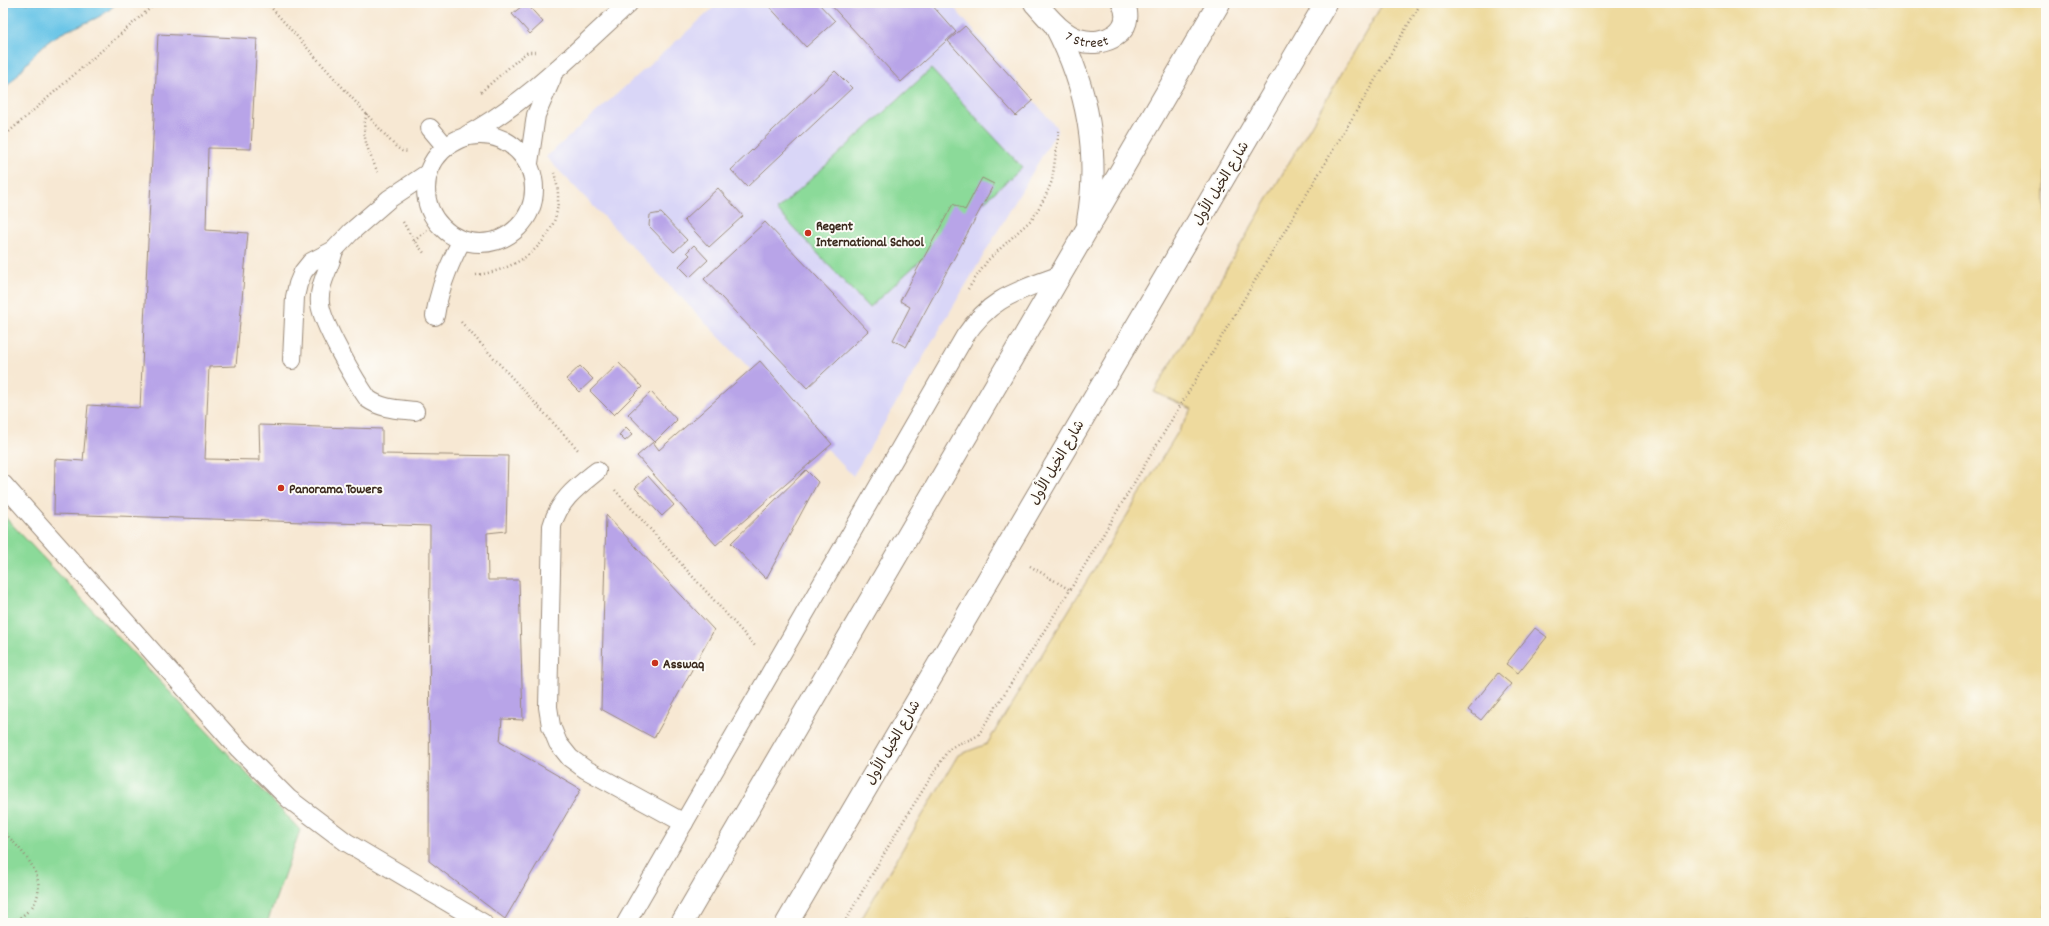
<svg xmlns="http://www.w3.org/2000/svg" width="2049" height="926" viewBox="0 0 2049 926" font-family="Dekko,'Playpen Sans Arabic',sans-serif">
<style>
.built{fill:#d9d6f7}
.green{fill:#8bda99;stroke:#63825c}
.sand{fill:#eeda9e;stroke:#94825e}
.water{fill:#69c5e7;stroke:#527882}
.building{fill:#b8a4e8}
.lines{fill:none;stroke-linecap:round;stroke-linejoin:round}
.service-casing{stroke:#998978;stroke-width:20}
.minor-casing{stroke:#998978;stroke-width:24}
.secondary-casing{stroke:#998978;stroke-width:24}
.path{stroke:#998978;stroke-width:2.5;stroke-dasharray:1 3;stroke-linecap:butt}
.service{stroke:#fff;stroke-width:18}
.minor{stroke:#fff;stroke-width:22}
.secondary{stroke:#fff;stroke-width:22}
.poi-dot{fill:#c8321e;stroke:#fdfcf7;stroke-width:1.5}
.labels{text-anchor:middle;stroke-width:4;stroke-linejoin:round;paint-order:stroke}
.street-label{font-size:14px;fill:#3b2a1e;stroke:#fdfcf7}
.poi-label{font-size:14px;font-weight:bold;fill:#3b2a1e;stroke:#fdfcf7;text-anchor:start}
</style>
<rect width="100%" height="100%" fill="#fdfcf7"/>
<filter id="ink" filterUnits="userSpaceOnUse"><feTurbulence type="fractalNoise" baseFrequency=".025" numOctaves="2"/><feDisplacementMap in="SourceGraphic" scale="8" xChannelSelector="R" yChannelSelector="G"/><feConvolveMatrix kernelMatrix="1 2 1 2 8 2 1 2 1" color-interpolation-filters="sRGB"/></filter>
<filter id="wash" filterUnits="userSpaceOnUse"><feTurbulence type="fractalNoise" baseFrequency=".012" numOctaves="4" result="noise"/><feDisplacementMap in="SourceGraphic" scale="16" xChannelSelector="R" yChannelSelector="G"/><feGaussianBlur stdDeviation="0.9" result="paint"/><feColorMatrix in="noise" values="0 0 0 0 0 0 0 0 0 0 0 0 0 0 0 0 0 1.4 0 .05"/><feComposite in="paint" operator="in"/></filter>
<g filter="url(#wash)">
<rect width="100%" height="100%" fill="#f7e8d3"/>
<!-- built -->
<path class="built" d="M719,3H950L1058,129L853,476L546,157Z"/>
<!-- green -->
<g class="green">
<path d="M931,69L1022,167L869,308L777,210Z"/>
<path d="M3,515L300,830L267,923H3Z"/>
</g>
<!-- sand -->
<path class="sand" d="M1383,3H2046V923H859L958,755L987,744L1192,409L1154,392Z"/>
<!-- water -->
<path class="water" d="M3,3H116C104,19 77,25 60,34C35,47 23,72 3,90Z"/>
<g id="blocks">
<!-- building -->
<g class="building">
<path d="M526,3L543,22L530,34L512,14Z"/>
<path d="M766,3H818L835,21L806,47Z"/>
<path d="M829,3H930L956,32L901,82Z"/>
<path d="M965,26L1033,101L1016,116L948,41Z"/>
<path d="M158,34L257,39L251,149L208,148L206,230L248,233L236,366L209,367L205,459L260,460L259,425L382,429V454L508,456L506,531L487,533L488,580H519L523,720L502,719L500,742L581,789L505,919L429,861L430,526L54,514L55,459L83,461L88,405L140,408Z"/>
<path d="M835,71L852,88L747,187L731,170Z"/>
<path d="M982,178L994,184L906,347L893,340L910,307L900,301L953,204L965,210Z"/>
<path d="M718,188L743,216L709,247L684,220Z"/>
<path d="M661,213L687,240L674,252L649,226L650,215Z"/>
<path d="M765,222L868,331L807,388L704,279Z"/>
<path d="M694,245L708,260L690,277L679,266L690,255L687,252Z"/>
<path d="M760,361L832,444L716,545L637,456L653,442L659,450Z"/>
<path d="M619,363L642,387L614,415L590,391Z"/>
<path d="M580,366L593,379L579,392L566,379Z"/>
<path d="M651,392L677,420L655,442L628,414Z"/>
<path d="M626,427L633,434L625,441L619,435Z"/>
<path d="M806,470L818,482L766,579L731,543Z"/>
<path d="M648,476L674,505L662,516L635,488Z"/>
<path d="M606,515L714,630L654,738L601,709Z"/>
<path d="M1535,628L1547,637L1518,673L1506,664Z"/>
<path d="M1498,673L1511,684L1481,720L1468,710Z"/>
</g>
</g>
</g>
<g filter="url(#ink)">
<use href="#blocks" fill-opacity="0" stroke="#998978" stroke-width="1"/>
<g class="lines">
<!-- service casing -->
<g class="service-casing">
<g id="service">
<path d="M430,128L446,147"/>
<path d="M467,135C529,101 577,50 629,3"/>
<circle cx="480" cy="189" r="54"/>
<path d="M529,163L536,115L552,78"/>
<path d="M334,250C330,268 318,285 320,303C321,322 356,382 368,399C382,409 398,409 415,411"/>
<path d="M435,316C439,289 449,264 462,240"/>
<path d="M292,360L295,297L298,284L303,272L311,262L334,250L351,232L389,199L428,173"/>
<path d="M597,471C577,487 559,500 552,526L548,707L551,726L558,743L570,758L585,769L684,823"/>
<path d="M3,484L239,749L289,799L346,842L483,923"/>
<path d="M626,923L965,336C992,296 1017,292 1060,275"/>
</g>
</g>
<!-- minor casing -->
<g class="minor-casing">
<g id="minor">
<path id="s1" d="M1035,3C1048,17 1060,34 1079,40C1104,48 1137,31 1123,3"/>
</g>
</g>
<!-- secondary casing -->
<g class="secondary-casing">
<g id="secondary">
<path d="M1055,25C1087,86 1100,153 1088,221"/>
<path d="M682,923L1219,3"/>
<path d="M787,923L1326,3"/>
</g>
</g>
<!-- path -->
<g class="path">
<path d="M267,3L396,147L402,151L409,152"/>
<path d="M481,92L522,56L528,52H535"/>
<path d="M367,114C359,135 370,154 378,173"/>
<path d="M3,137L156,3"/>
<path d="M403,222L414,241L425,254"/>
<path d="M414,241L437,222"/>
<path d="M476,275C528,269 572,229 554,173"/>
<path d="M968,289L988,260L1033,218L1045,197L1052,181L1059,131"/>
<path d="M461,322L579,451"/>
<path d="M615,490L756,647"/>
<path d="M1030,566L1070,590"/>
<path d="M3,831C22,851 52,879 32,907C27,913 19,918 13,923"/>
<path d="M844,923L899,828L947,752C956,741 969,743 979,734L1070,590L1421,3"/>
</g>
<!-- service -->
<use href="#service" class="service"/>
<!-- minor -->
<use href="#minor" class="minor"/>
<!-- secondary -->
<use href="#secondary" class="secondary"/>
</g>
</g>
<!-- markers -->
<g class="poi-dot">
<circle cx="808" cy="233" r="4"/>
<circle cx="281" cy="488" r="4"/>
<circle cx="655" cy="663" r="4"/>
</g>
<g class="labels">
<!-- street labels -->
<g class="street-label">
<text dy="5" stroke="none"><textPath href="#s1" startOffset="66">7 Street</textPath></text>
<text transform="translate(1220 183) rotate(-59)" y="5">شارع الخيل الأول</text>
<text transform="translate(1056 462) rotate(-60)" y="5">شارع الخيل الأول</text>
<text transform="translate(892 742) rotate(-60)" y="5">شارع الخيل الأول</text>
</g>
<!-- poi labels -->
<g class="poi-label">
<text x="816" y="230">Regent<tspan x="816" dy="16">International School</tspan></text>
<text x="289" y="493">Panorama Towers</text>
<text x="663" y="668">Asswaq</text>
</g>
</g>
<!-- margin -->
<rect width="2049" height="926" fill="none" stroke="#fdfcf7" stroke-width="16"/>
</svg>
